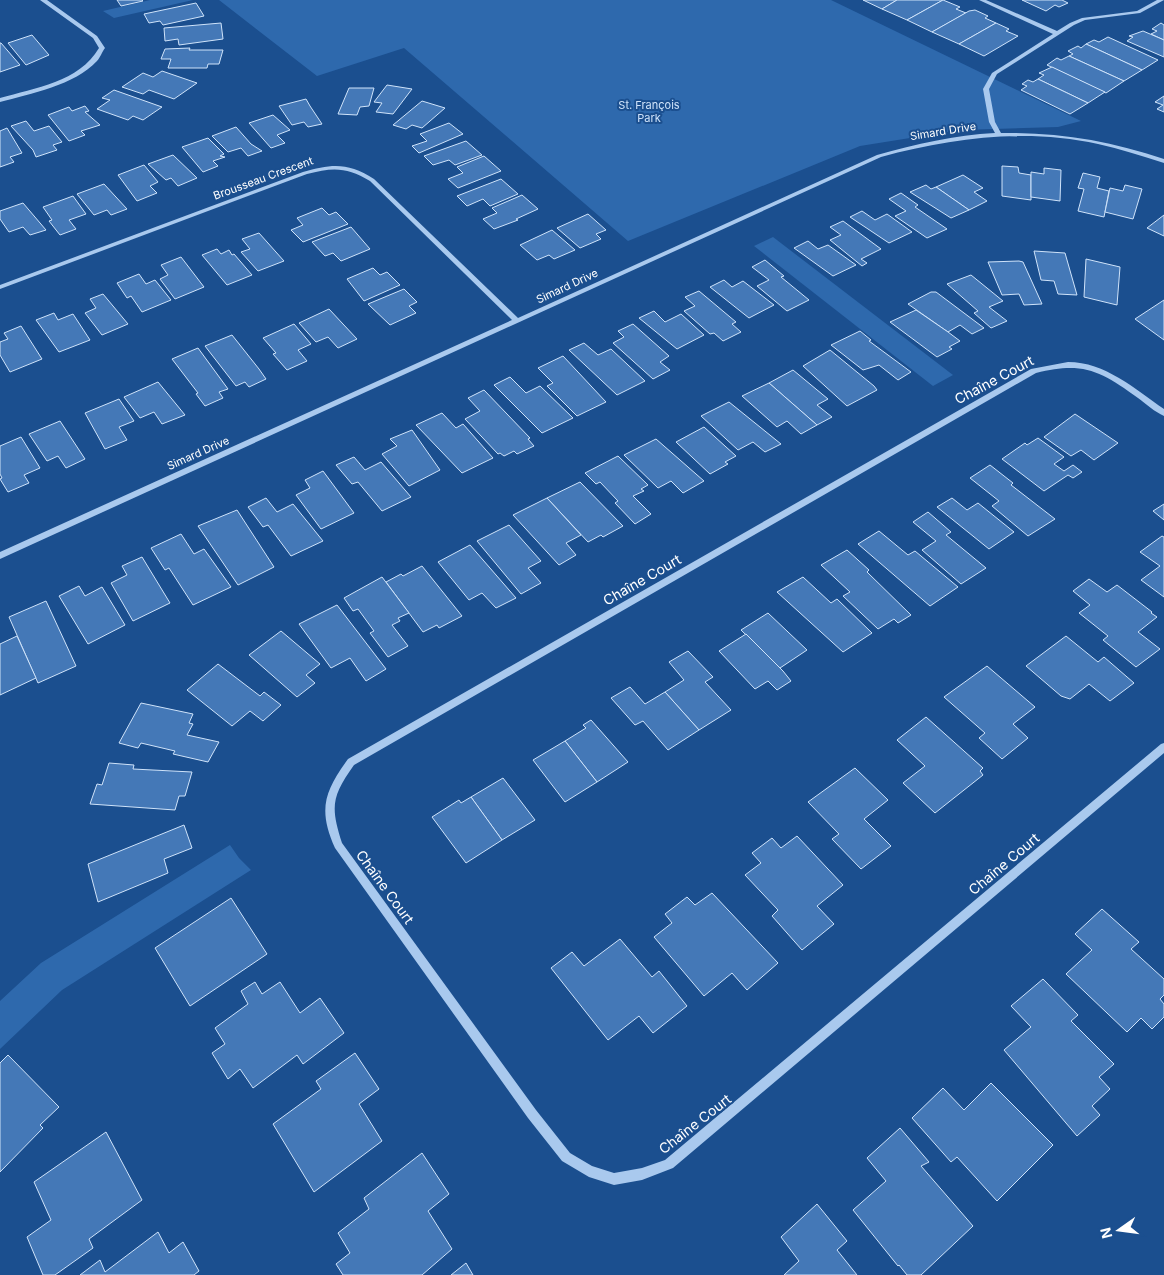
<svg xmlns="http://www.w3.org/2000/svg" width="1164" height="1275" viewBox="0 0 1164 1275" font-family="Inter,sans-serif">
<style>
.green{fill:#2e69ad}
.building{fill:#4478b7;stroke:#cfe3fa}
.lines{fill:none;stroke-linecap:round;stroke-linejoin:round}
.minor{fill:#a9c9ee;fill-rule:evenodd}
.labels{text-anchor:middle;stroke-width:4;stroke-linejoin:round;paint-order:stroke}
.far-park-label{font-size:11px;fill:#cfe3fa;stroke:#1b4f8f}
.far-street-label{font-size:11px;fill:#fff;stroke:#1b4f8f}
.street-label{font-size:14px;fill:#fff;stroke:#1b4f8f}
</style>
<rect width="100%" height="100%" fill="#1b4f8f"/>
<!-- green -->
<g class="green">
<path d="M150,0H193L114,18L103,11Z"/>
<path d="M219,0H831L1081,121L1058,127L960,130L860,146L628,241L404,48L317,76Z"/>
<path d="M773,237L953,375L933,386L754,246Z"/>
<path d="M230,845L239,858L251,870L62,990L0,1049V1001L41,963Z"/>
</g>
<!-- building -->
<g class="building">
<path d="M117,0H142L143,1L121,6Z"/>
<path d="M863,0H897L882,9Z"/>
<path d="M897,0H943L907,20L882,9Z"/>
<path d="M943,0L960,7L956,9L966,13L932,32L907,20Z"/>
<path d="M1022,0H1062L1068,3L1059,7L1055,5L1046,11Z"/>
<path d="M196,3L204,16L163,25L160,21L149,23L144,14Z"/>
<path d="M975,10L988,16L985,18L996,23L959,44L932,32L969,11Z"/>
<path d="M221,23L223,39L179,45L178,39L165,41L164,28Z"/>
<path d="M996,23L1009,29L1006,31L1018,36L984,56L959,44Z"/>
<path d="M1161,23L1164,25V40L1151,34L1157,31L1152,29Z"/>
<path d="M1143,31L1164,40V57L1127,41L1133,37L1129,36Z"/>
<path d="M32,35L49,55L26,65L8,43Z"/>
<path d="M1108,37L1158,60L1142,70L1086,44L1094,40L1099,42Z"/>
<path d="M0,43H1L20,65L0,72Z"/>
<path d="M1086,44L1142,70L1124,81L1069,56L1073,54L1068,51L1078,46L1081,48Z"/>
<path d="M190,48L189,50H223L219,64H208L207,68H168L171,59H161L165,49Z"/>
<path d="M1069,56L1124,81L1106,93L1047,65L1057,58L1061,60Z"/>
<path d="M1052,67L1105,92L1088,103L1038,79L1044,75L1039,73Z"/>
<path d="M162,71L197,83L174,99L149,90L143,94L122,87L143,73L153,77Z"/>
<path d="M1038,79L1088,103L1070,114L1021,90L1027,86L1022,84L1028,80L1033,82Z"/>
<path d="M387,85L412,89L393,114L376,112L382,103L374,102Z"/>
<path d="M349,88H374L369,106L360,107L357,115L338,114Z"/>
<path d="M114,90L162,107L143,120L133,116L128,120L97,109L110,100L102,98Z"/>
<path d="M1164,96V112L1157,109L1163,105L1155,102Z"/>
<path d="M306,99L310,106L322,124L308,127L304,122L292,125L279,106Z"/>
<path d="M422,101L445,108L422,128L412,125L406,129L393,125Z"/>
<path d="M85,106L89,111L85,112L100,125L81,131L85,135L69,141L48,115L69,107L72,111Z"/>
<path d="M273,115L290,130L277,135L285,143L271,148L249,123Z"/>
<path d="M26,121L34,131L49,126L62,142L53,145L57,150L36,157L33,150L11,126Z"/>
<path d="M449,123L463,134L419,153L412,146L427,141L420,134Z"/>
<path d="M236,127L251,144L262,151L248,156L241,148L228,152L212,136Z"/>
<path d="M7,128L22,153L10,157L14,162L0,167V131Z"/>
<path d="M208,138L224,154L220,156L225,157L213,161L218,166L203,172L182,147Z"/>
<path d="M466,141L482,155L455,165L449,160L433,165L424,156Z"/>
<path d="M173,155L197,178L178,186L171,178L166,180L148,164Z"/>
<path d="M484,156L501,171L458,188L448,179L463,173L457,167Z"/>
<path d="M144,165L158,182L150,186L157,193L137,201L118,175Z"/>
<path d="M1002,166L1018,167L1019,173L1031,175V200L1002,196Z"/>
<path d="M1044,168L1061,170L1060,201L1031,197V172L1044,174Z"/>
<path d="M1083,173L1100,177L1097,188L1109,191L1104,217L1078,211L1084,189L1078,188Z"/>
<path d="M963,175L983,188L974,192L987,201L969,210L936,187Z"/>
<path d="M501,179L518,194L490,206L483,199L467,206L457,196Z"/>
<path d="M104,184L127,209L111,215L107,210L94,215L77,194Z"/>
<path d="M926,185L931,189L936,187L969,210L951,218L910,192Z"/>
<path d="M1125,185L1142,189L1133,219L1105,212L1110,188L1123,191Z"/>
<path d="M901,193L918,205L915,207L947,229L927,238L895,216L906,211L889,199Z"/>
<path d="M522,195L538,209L516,219L518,220L494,229L483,219L497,213L492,208Z"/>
<path d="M73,196L86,214L69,220L76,229L60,235L49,221L52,220L43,207Z"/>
<path d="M23,203L46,230L30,235L23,227L9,232L0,219V211Z"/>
<path d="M322,208L329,215L336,212L348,224L303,242L291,230L303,225L297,218Z"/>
<path d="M862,211L875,220L887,214L912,232L889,243L850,217Z"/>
<path d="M588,214L606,230L596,234L601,239L580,248L557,228Z"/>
<path d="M1164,215V236L1147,228Z"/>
<path d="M843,221L881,249L861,259L867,263L862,266L830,240L841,235L830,227Z"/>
<path d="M351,227L370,249L341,261L333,253L325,256L312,242Z"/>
<path d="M552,230L575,250L554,259L549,255L537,260L520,245Z"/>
<path d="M259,233L284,261L258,271L241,252L250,249L242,239Z"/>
<path d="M808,241L818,249L828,245L856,265L833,276L794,248Z"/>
<path d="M217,249L221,254L229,250L232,255L234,254L252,275L227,285L202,255Z"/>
<path d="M1034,251L1065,253L1077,295L1058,294L1054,281L1041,280Z"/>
<path d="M181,257L204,287L175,299L160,279L168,275L161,265Z"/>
<path d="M1086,259L1120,267L1117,305L1084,297Z"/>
<path d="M765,260L784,276L781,277L809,300L787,311L757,286L769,280L752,267Z"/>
<path d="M1019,261L1023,262L1042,304L1024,305L1019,294L1002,295L988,262Z"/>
<path d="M373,268L380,275L387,272L400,285L364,301L347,279Z"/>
<path d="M139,274L146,284L155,280L171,300L142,312L131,296L127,298L117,283Z"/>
<path d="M971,275L1003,301L989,307L1007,321L991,328L974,313L978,311L947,284Z"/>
<path d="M724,280L732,287L743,281L774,305L749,318L710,287Z"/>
<path d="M404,289L417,302L409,306L416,313L390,325L368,304Z"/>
<path d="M699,291L736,322L732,324L741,332L723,341L714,333L710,334L684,311L695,306L685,297Z"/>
<path d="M931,292H936L984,328L972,334L960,325L948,332L908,304Z"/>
<path d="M103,294L128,324L102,335L85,313L96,308L90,299Z"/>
<path d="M1164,300V340L1135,319Z"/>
<path d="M329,309L357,339L338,348L328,337L316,342L299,323Z"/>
<path d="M916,310L948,332L960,341L949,347L952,349L937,357L890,322Z"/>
<path d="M654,311L665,322L681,314L704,335L677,349L639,318Z"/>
<path d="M54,313L58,320L73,314L90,340L59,352L36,320Z"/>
<path d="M294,324L311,344L298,350L307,361L287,370L273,354L276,353L263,338Z"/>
<path d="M633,324L669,356L660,362L670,370L653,379L613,343L624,337L618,331Z"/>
<path d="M21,326L42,359L10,372L0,355V342L8,339L4,333Z"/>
<path d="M860,331L871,340L869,341L911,372L898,380L879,365L863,370L831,345Z"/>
<path d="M232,335L259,369L266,379L249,387L245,382L236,386L205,346Z"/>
<path d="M584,343L598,355L611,349L645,381L617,395L569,350Z"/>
<path d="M198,348L228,389L219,392L223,398L205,406L196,394L198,393L172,359Z"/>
<path d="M830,350L874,386L877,390L847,406L803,366Z"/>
<path d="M563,356L606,402L577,416L547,386L553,383L538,368Z"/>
<path d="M793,370L828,399L817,405L832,417L817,425L769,383Z"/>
<path d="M510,377L526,393L540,386L573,418L542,433L494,385Z"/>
<path d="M158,382L185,415L162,424L154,412L140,418L124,397Z"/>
<path d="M769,383L817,425L801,434L787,421L777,427L742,396Z"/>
<path d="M484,390L530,438L528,439L534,446L517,454L514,451L504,456L500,453L498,454L465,419L480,411L468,398Z"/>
<path d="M119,399L134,421L119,427L127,440L105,449L85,413Z"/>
<path d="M729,402L781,444L765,452L753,442L738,450L701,416Z"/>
<path d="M442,413L456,428L463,424L493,458L462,473L416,425Z"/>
<path d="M1075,414L1118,443L1094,460L1081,450L1071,456L1044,437Z"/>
<path d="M60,421L85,459L66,468L58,456L47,461L29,434Z"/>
<path d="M704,427L736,456L725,462L728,464L710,474L676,442Z"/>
<path d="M412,430L440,470L409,486L382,454L397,446L390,439Z"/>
<path d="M21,437L40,468L24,475L29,483L8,492L0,479L2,478L0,474V446Z"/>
<path d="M1038,438L1064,457L1054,464L1064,471L1073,465L1082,472L1073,478L1068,475L1044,491L1002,459L1025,443L1027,445Z"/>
<path d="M656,439L704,481L683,493L671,481L658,488L624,455Z"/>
<path d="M618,456L648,485L641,489L644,491L633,496L651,514L635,524L615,503L618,501L600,482L596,484L585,473Z"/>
<path d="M354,457L365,470L381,462L411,497L382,511L358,482L352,484L336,465Z"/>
<path d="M990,465L1013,483L1011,485L1055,519L1028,536L992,506L999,501L970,478Z"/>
<path d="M323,471L354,513L321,529L296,495L310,488L305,480Z"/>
<path d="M580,482L623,526L603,537L601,535L588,542L547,498Z"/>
<path d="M266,498L277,512L293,504L323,541L291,556L268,525L263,527L248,507Z"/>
<path d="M547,498L581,535L566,543L576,555L559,565L513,515Z"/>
<path d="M952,498L967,510L978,503L1014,532L989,549L937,507Z"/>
<path d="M1164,504V520L1153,511Z"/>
<path d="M237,510L274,567L238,585L198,526Z"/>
<path d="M928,512L951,532L946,535L986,568L961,584L922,550L936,541L913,522Z"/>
<path d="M509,525L541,561L528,568L541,583L521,594L477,541Z"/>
<path d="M879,531L908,555L915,551L958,587L930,606L858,544Z"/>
<path d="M181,534L194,554L204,549L231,587L193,605L169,568L165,570L151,548Z"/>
<path d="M1162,536L1164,537V597L1141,580L1160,566L1140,552Z"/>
<path d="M470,545L516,598L496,608L482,593L469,600L438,562Z"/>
<path d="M847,550L869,570L867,572L911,615L898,623L894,619L878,629L843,596L850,592L821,565Z"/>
<path d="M142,557L170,603L133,621L111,583L127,575L122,566Z"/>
<path d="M422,566L462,616L439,628L437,625L423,632L386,582L401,574L403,576Z"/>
<path d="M382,577L409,613L398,618L400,621L392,625L408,646L388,657L370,633L374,631L358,609L353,611L344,598Z"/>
<path d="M803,577L831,603L837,599L872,633L843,652L777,592Z"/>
<path d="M1089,579L1107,592L1117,585L1152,612L1151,613L1157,617L1138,632L1160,649L1136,667L1103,640L1108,636L1079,613L1090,605L1073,591Z"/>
<path d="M79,586L85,596L102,587L125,625L88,644L59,596Z"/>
<path d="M46,601L76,666L38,683L9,617Z"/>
<path d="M337,605L386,669L366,681L350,658L331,668L299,624Z"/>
<path d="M768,613L807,650L780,668L741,630Z"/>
<path d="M281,631L320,664L306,675L315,683L297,697L249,655Z"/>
<path d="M746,634L783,671L791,681L777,690L768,681L755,689L719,651Z"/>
<path d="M17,636L36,678L0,695V644Z"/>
<path d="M1066,636L1098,662L1104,657L1134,683L1110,701L1089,684L1070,699L1061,696L1026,666Z"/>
<path d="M688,651L713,677L705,682L731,710L699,730L665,692L684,680L669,662Z"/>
<path d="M218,664L260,696L264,692L281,705L263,721L250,711L232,726L187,690Z"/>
<path d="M987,666L1035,707L1013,724L1028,738L1002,759L979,738L985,733L944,697Z"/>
<path d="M630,687L645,704L665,692L699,730L668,750L643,721L635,725L611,698Z"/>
<path d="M141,703L193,714L189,723L193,724L187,735L219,742L208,762L173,754L175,751L141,743L138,748L119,743Z"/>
<path d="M926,717L983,768L980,771L983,775L935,813L903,783L925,766L897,740Z"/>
<path d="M591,720L628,762L597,782L565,741L586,728L583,725Z"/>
<path d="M565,741L597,782L565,802L533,760Z"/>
<path d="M109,763L134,765L133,769L192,772L185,796H179L175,810L90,804L97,784L102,785Z"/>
<path d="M855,768L888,800L864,819L891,846L861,869L832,839L839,834L808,802Z"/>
<path d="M503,778L535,820L502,840L471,797Z"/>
<path d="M471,797L502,840L466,863L432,817L459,800L461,803Z"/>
<path d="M184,825L192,848L164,859L168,873L98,902L88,864Z"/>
<path d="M797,836L843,885L817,906L834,924L802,950L772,916L778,910L745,875L761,863L752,853L772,838L781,848Z"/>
<path d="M712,893L778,963L747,990L732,973L704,996L654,937L672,923L665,914L687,897L695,905Z"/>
<path d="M231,898L267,954L190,1006L155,948Z"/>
<path d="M1102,909L1139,942L1131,949L1164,979V995L1160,999L1164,1004V1017L1152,1029L1141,1018L1127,1032L1066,974L1092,950L1075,934Z"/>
<path d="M620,939L652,977L659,971L687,1006L653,1033L639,1016L608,1040L551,968L572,952L584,966Z"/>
<path d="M1043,979L1078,1015L1071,1021L1114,1064L1099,1077L1110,1089L1092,1106L1100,1115L1077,1136L1004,1050L1031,1027L1011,1006Z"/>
<path d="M255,982L262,994L280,982L300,1013L320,998L344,1033L303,1064L297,1055L253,1088L240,1069L228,1079L212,1053L225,1044L215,1028L248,1004L241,991Z"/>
<path d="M355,1053L379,1089L359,1104L382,1141L314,1192L273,1124L321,1089L316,1081Z"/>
<path d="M8,1055L59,1107L40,1125L43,1128L0,1172V1063Z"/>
<path d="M991,1083L1053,1145L997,1201L957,1157L951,1162L912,1118L943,1088L964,1110Z"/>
<path d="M900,1128L929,1162L921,1166L973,1226L921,1275H907L899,1265L898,1266L853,1210L886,1181L867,1158Z"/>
<path d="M106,1132L142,1200L89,1239L93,1248L55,1275H43L27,1237L51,1220L34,1182Z"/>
<path d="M422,1153L449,1194L428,1211L452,1249L422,1275H343L336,1264L350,1253L338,1233L369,1209L364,1198Z"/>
<path d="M817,1204L847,1241L837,1250L857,1275H784L799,1261L781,1237Z"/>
<path d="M158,1232L169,1253L183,1242L199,1271L194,1275H80L100,1260L105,1272Z"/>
<path d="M466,1263L473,1275H451Z"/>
</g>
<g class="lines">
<!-- minor -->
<g class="minor">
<path d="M40,0H47L97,36L105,48C102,52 100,58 97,61C75,85 30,94 0,102V98C35,88 79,82 99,48L93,38Z"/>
<path d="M979,0H986L1057,31L1070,23L1082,18L1137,11L1157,0H1164L1140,13L1085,20L1074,25L997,74L989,89L995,122L1001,133C1058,132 1111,141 1164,159V163C1142,156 1120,149 1098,144C1026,128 951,138 881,157L0,559V552L512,320L370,181C347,167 333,167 307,174L0,289V285L303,172C331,164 348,162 374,179L518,318L877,155C916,144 955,135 995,133L989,122L983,89L992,73L1053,34Z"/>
<path d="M1068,362C1105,362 1135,389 1164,409V416C1155,412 1146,404 1138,398C1101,371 1083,361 1036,373L354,765C332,796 330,806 342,843L536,1110L570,1153L592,1166L614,1173L642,1168L665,1160L1161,744L1164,743V753L673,1168L642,1180L614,1185L589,1177L562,1161L528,1118L335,848C318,810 324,792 348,759L1031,369Z"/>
</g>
</g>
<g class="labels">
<!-- far-park labels -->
<g class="far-park-label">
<text x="649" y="109">St. François<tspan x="649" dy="13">Park</tspan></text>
</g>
<!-- far-street labels -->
<g class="far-street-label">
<text transform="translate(943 131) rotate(-9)" y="4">Simard Drive</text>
<text transform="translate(263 178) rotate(-20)" y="4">Brousseau Crescent</text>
<text transform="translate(567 286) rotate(-25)" y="4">Simard Drive</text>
<text transform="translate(198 453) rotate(-24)" y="4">Simard Drive</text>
</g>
<!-- street labels -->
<g class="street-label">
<text transform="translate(994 380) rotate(-28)" y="5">Chaîne Court</text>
<text transform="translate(642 580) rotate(-30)" y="5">Chaîne Court</text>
<text transform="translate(1004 864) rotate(-40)" y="5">Chaîne Court</text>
<text transform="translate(385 887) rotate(54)" y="5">Chaîne Court</text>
<text transform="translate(695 1124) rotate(-38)" y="5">Chaîne Court</text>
</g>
</g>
<!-- north arrow -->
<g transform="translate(1119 1230) rotate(256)" stroke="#1b4f8f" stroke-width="4" paint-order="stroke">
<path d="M0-4L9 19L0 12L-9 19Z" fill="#ffffff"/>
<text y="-8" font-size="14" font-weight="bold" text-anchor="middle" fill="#ffffff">N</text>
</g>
</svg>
